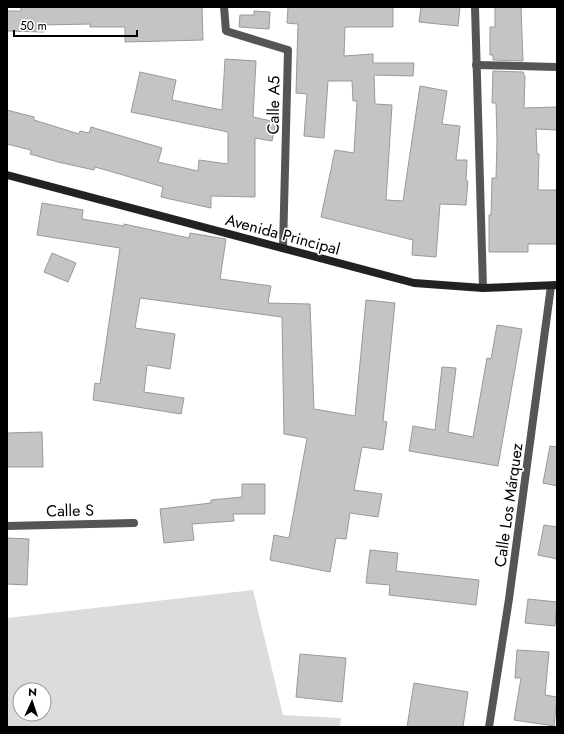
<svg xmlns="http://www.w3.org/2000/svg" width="564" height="734" viewBox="0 0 564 734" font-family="Jost,sans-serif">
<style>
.green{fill:#dcdcdc;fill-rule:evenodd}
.building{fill:#c4c4c4;stroke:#999}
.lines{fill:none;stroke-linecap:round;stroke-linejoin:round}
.street{stroke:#555;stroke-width:8}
.secondary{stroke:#222;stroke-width:8}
.labels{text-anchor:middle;stroke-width:3;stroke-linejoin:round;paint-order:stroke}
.street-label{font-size:16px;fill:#000;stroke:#fff}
</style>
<rect width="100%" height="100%" fill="#fff"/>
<!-- green -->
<path class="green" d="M253,590L283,715L341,718L340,727H7V618ZM20,690H44V714H20Z"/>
<!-- building -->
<g class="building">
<path d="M21,7H202L203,40L125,42V27H90V24L44,25V32L7,31V11H21Z"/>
<path d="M288,7H393V27H345L344,56L373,54V63H414L413,76L374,75L375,104L392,105L386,200L403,201L420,86L447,91L442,124L460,126L456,160H467L466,181H468L466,205L440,204L436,257L412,255L413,240L321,217L335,150L354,153L357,101H353L352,81H328L324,138L304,136L307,94L296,93L298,24L287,23Z"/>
<path d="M421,7H460L458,26L419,22Z"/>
<path d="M495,7H521L523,61L493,60V55H490V27H495Z"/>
<path d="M254,11L270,12L269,29L239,27L240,15H254Z"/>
<path d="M225,59L256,61L253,117L276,122L272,141L255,138V197L211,196V208L161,197L163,187L123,175L95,167L94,170L58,162L30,154L31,150L7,144V110L34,117V120L79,134L80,131L89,133L91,127L162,148L158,162L198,171L199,160L228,164V132L131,112L140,72L176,80L172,100L222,110Z"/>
<path d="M493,71L523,72L525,77L524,108L557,107V130L536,129L537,154H539L538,190H557V244H528V252H489V215H491L492,178H496L497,141L496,103H492Z"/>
<path d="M42,203L83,210L82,219L124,226V224L189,238L190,233L226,239L220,279L271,286L268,303L310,304L314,409L355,416L366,300L395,303L383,421L387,422L383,450L362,447L354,490L382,494L378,517L350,513L346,539L336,538L330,572L270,560L274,535L289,538L307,438L284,434L282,317L140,298L135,328L175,334L170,369L147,365L144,392L184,398L181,414L93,400L95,383L100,384L120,248L37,235Z"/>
<path d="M52,253L76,263L68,282L44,272Z"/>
<path d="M497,325L522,329L498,466L409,451L413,426L435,430L442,367L456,368L448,432L473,437L487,358L491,359Z"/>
<path d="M42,432L43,467H7V433Z"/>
<path d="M550,446L557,447V486L543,483Z"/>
<path d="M242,484H265V514H233L234,521L192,524L194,540L164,543L160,509L211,503V500L242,497Z"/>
<path d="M544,525L557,527V559L538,555Z"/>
<path d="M7,538L29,539L27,585L7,584Z"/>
<path d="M370,550L398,553L396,571L479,580L476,605L389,595L390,585L366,583Z"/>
<path d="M528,599L557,602L555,626L525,623Z"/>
<path d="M517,650L549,652L545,695L557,697L554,726L514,720L521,678H515Z"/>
<path d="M300,654L346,658L342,702L296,697Z"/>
<path d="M414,683L468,692L463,727H407Z"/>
</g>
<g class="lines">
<!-- street -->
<g class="street">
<path d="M224,7L226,31L288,50L283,248"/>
<path d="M475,7L483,288"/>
<path d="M476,65L557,67"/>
<path d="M7,526L134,523"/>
<path d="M489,727L509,599L551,286"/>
</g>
<!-- secondary -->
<path class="secondary" d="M7,175L414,283L483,288L557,285"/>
</g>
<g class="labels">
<!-- street labels -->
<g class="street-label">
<text transform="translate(273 105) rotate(-89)" y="6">Calle A5</text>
<text transform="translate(283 234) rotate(15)" y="6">Avenida Principal</text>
<text transform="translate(508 505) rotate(-82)" y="6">Calle Los Márquez</text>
<text transform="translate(70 510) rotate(-1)" y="6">Calle S</text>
</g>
</g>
<!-- border -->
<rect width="564" height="734" fill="none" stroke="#000000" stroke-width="16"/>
<!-- north arrow -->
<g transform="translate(32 702) rotate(3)"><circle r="19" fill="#ffffff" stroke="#999999"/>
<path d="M0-3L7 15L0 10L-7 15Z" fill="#000000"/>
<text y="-6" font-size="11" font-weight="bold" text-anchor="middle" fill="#000000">N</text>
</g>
<!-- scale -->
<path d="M14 30v6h123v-6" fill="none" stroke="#000000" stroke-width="2"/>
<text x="20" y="30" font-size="12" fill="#000000" stroke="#ffffff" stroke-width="3" paint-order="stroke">50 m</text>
</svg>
